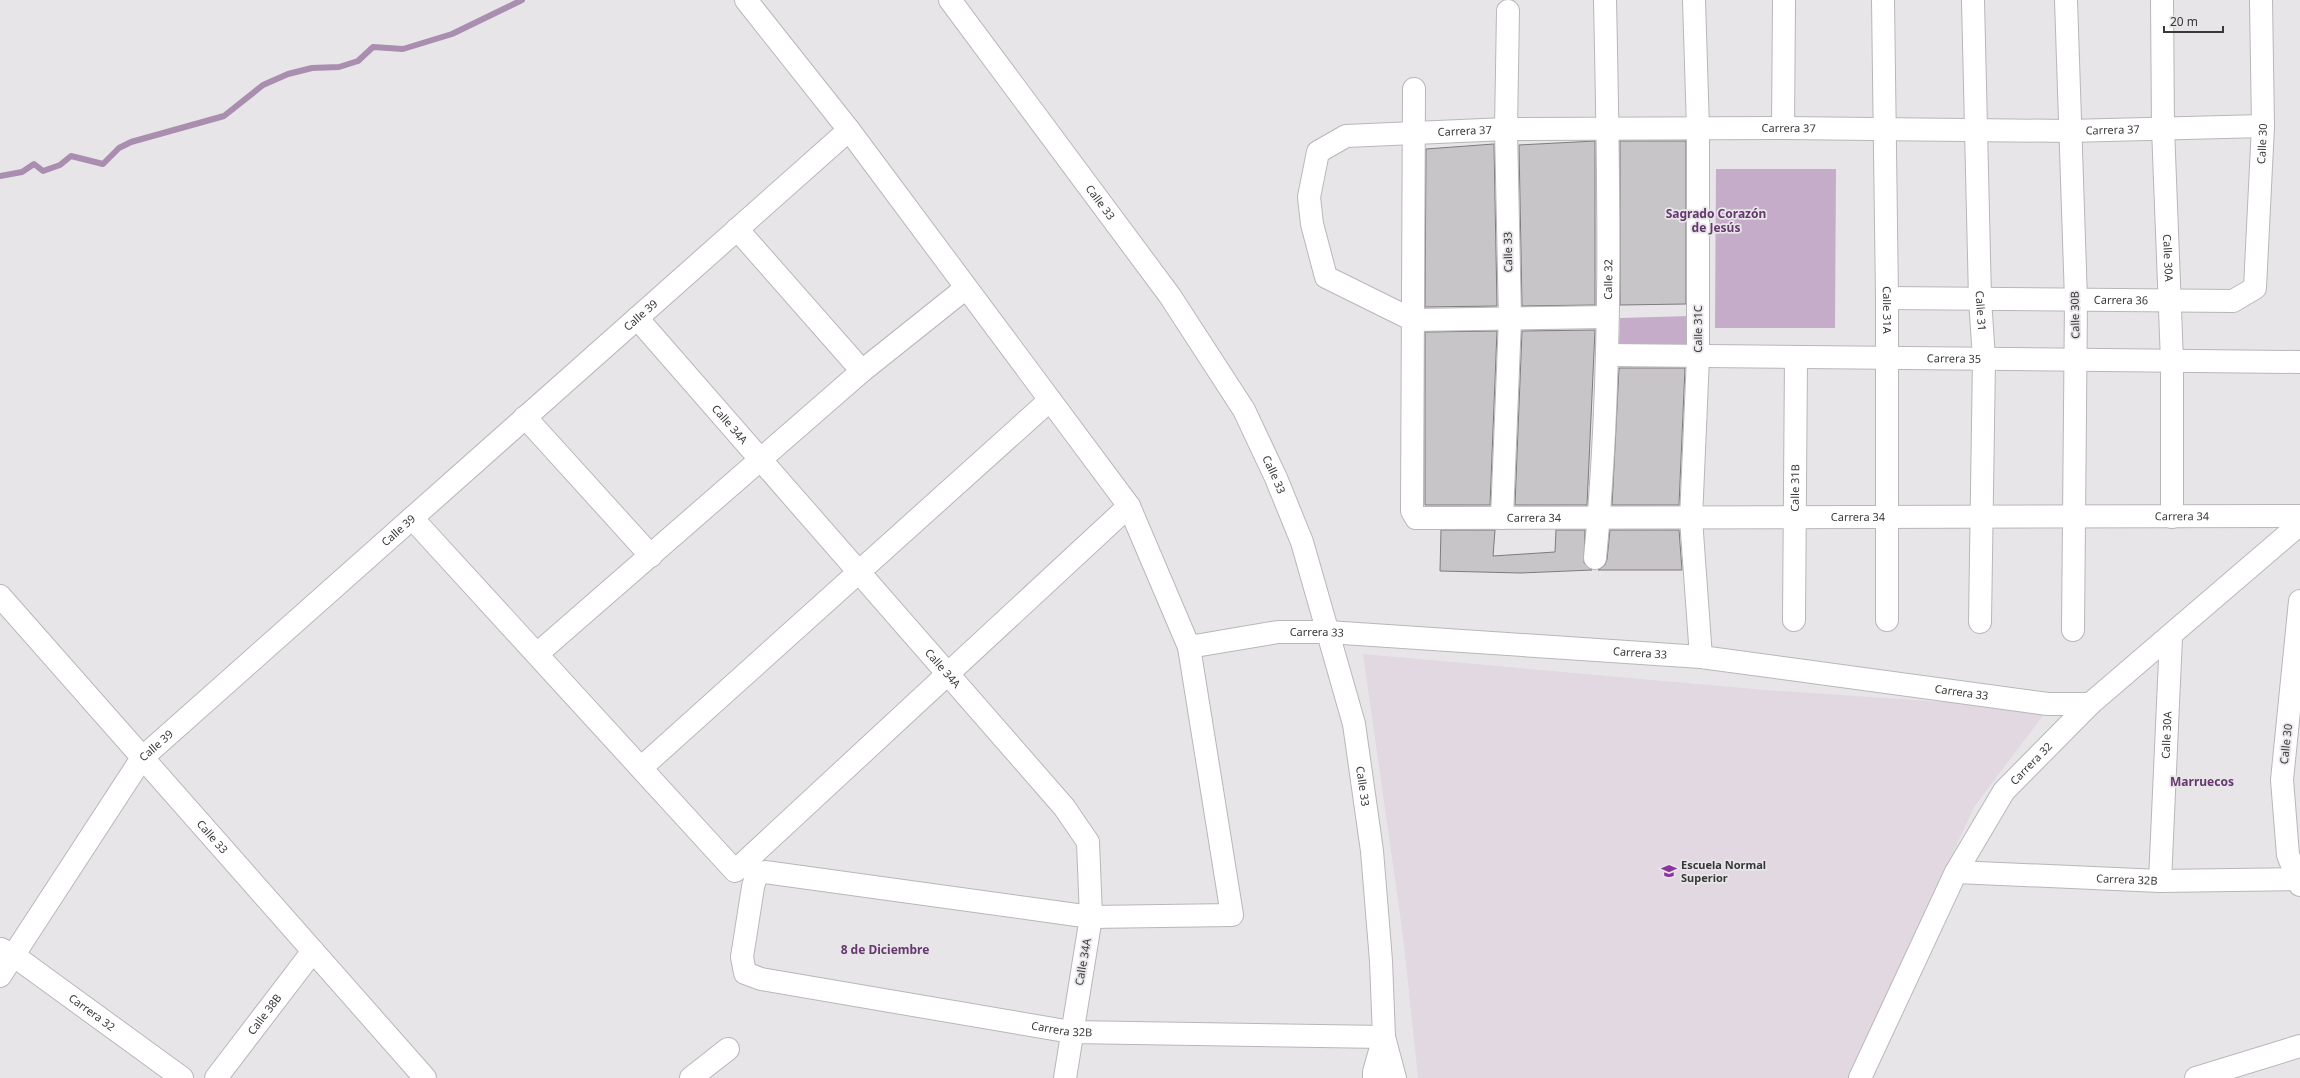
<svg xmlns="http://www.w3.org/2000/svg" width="2300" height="1078" viewBox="0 0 2300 1078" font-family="'Noto Sans',sans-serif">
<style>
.built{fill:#e1d8e2}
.green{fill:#c5acc9}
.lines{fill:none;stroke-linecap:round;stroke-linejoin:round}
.stream{stroke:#aa8eaf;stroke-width:6}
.building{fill:#c8c5c9;stroke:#7e7b7e}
.minor-casing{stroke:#b9b6ba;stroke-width:24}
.minor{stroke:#fff;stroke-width:22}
.labels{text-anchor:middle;stroke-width:3.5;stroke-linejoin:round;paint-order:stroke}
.street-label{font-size:11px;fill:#393839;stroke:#e8e5e9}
.poi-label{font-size:11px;font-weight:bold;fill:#393839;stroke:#e8e5e9;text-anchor:start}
.neighbourhood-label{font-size:12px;font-weight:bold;fill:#65386e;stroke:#e8e5e9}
</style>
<rect width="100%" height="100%" fill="#e8e5e9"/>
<!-- built -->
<path class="built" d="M1363,654L1765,690L2048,709L1974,807L1850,1078H1418L1403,936Z"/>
<!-- green -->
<g class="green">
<path d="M1716,169H1836L1835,328H1715Z"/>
<path d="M1690,316L1692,348H1619L1620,318Z"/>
</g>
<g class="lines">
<!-- stream -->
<path class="stream" d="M0,176L22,172L34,164L43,171L60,165L71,156L103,164L119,148L131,142L224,116L263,85L288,74L312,68L339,67L358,61L373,47L403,49L452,34L522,0"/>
</g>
<!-- building -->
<g class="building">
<path d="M1595,141V305L1522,306L1519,145Z"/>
<path d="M1620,141H1686V304L1620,305Z"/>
<path d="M1494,144L1497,306L1425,307L1426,149Z"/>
<path d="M1595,330L1587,505H1515L1522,331Z"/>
<path d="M1497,331L1490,505H1425V332Z"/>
<path d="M1619,368H1685L1679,505H1612Z"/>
<path d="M1441,530H1495L1493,556L1555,552L1556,530H1585L1584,563L1592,570L1521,573L1440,571Z"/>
<path d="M1610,530H1679L1682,570H1598L1605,565L1607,559Z"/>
</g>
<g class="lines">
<!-- minor casing -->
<g class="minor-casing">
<g id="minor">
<path id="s1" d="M746,0L849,130L1129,506L1189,647L1232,915L1091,917L765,872L756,876L753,887L742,957L745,973L761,979L1071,1032L1384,1037"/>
<path id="s2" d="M950,0L1170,296L1244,410L1276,478L1302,542L1354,724L1372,851L1381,961L1384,1037L1395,1078"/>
<path d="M1694,0L1698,129V357L1691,519L1701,657"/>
<path id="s3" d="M1883,0L1887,298V620"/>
<path id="s4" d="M1973,0L1980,299L1984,359L1980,622"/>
<path d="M2066,0L2076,300L2073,630"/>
<path id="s5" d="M2162,0L2163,128L2172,361V517"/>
<path id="s6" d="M1414,89L1412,511L1416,518L2300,516"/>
<path d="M1783,128L1784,0"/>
<path d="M737,229L862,371"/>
<path id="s7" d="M1887,298L2233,301L2255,288L2263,126L2261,0"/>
<path id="s8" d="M1607,317L1413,320L1326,277L1312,224L1309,197L1318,152L1346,136L1506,129L1783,128L2069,131L2263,126"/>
<path id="s9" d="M637,318L1064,807L1088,842L1091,917L1065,1078"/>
<path id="s10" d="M1607,355L2300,362"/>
<path d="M525,417L651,556"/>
<path d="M412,518L735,871L1129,506"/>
<path d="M1502,518L1510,319L1506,129L1508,11"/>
<path id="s11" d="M1595,558C1613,373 1609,186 1605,0"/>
<path id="s12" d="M0,596L425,1078"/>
<path d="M2300,601L2282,780L2288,855L2300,885"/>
<path id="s13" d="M1794,620L1796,357"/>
<path id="s14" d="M1189,647L1278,632H1328L1701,657L2048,704H2090"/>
<path d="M537,654L862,371L966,288"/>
<path d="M641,768L1050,400"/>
<path id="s15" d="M1956,872L2160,881L2298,879"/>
<path id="s16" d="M2160,881L2171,637"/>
<path id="s17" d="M1,949L13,955L182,1078"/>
<path id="s18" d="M0,976L142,758L849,130"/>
<path id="s19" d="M216,1078L313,951"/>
<path d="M691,1078L728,1049"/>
<path d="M1374,1078V1072L1384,1037"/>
<path id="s20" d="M1860,1078L1956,872L2004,791L2090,704L2300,524"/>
<path d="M2196,1078L2300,1046"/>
</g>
</g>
<!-- minor -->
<use href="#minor" class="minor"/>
</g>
<!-- icons -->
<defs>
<g id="school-bare" transform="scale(1.2)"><path d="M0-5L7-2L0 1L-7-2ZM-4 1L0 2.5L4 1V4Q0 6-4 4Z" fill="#8e349f" stroke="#e8e5e9" stroke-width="2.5" paint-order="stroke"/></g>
</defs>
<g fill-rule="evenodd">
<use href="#school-bare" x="1669" y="871"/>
</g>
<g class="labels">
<!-- street labels -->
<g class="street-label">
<text dy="4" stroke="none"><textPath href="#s8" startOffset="894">Carrera 37</textPath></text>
<text dy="4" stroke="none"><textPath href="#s8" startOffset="1218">Carrera 37</textPath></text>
<text dy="4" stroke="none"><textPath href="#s8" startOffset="570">Carrera 37</textPath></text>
<text dy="4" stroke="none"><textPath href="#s7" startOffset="516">Calle 30</textPath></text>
<text dy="4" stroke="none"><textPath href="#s2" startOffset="252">Calle 33</textPath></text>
<text transform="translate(1508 252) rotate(-91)" y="4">Calle 33</text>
<text dy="4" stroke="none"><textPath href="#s5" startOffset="258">Calle 30A</textPath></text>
<text dy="4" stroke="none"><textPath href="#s11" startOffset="279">Calle 32</textPath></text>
<text dy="4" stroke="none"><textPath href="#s7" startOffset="234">Carrera 36</textPath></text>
<text dy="4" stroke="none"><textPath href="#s3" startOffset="310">Calle 31A</textPath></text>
<text dy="4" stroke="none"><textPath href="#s4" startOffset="311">Calle 31</textPath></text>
<text dy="4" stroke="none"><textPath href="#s18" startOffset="927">Calle 39</textPath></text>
<text transform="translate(2075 315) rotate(-91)" y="4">Calle 30B</text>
<text transform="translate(1698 329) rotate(-90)" y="4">Calle 31C</text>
<text dy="4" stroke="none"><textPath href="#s10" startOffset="347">Carrera 35</textPath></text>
<text dy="4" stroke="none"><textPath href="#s9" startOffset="141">Calle 34A</textPath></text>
<text dy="4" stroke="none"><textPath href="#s2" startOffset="576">Calle 33</textPath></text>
<text dy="4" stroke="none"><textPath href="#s13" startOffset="132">Calle 31B</textPath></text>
<text dy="4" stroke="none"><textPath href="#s6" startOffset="872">Carrera 34</textPath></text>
<text dy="4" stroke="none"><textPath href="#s6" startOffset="548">Carrera 34</textPath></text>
<text dy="4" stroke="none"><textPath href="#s6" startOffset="1196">Carrera 34</textPath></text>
<text dy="4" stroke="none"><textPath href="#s18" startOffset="603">Calle 39</textPath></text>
<text dy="4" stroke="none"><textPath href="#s14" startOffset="129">Carrera 33</textPath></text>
<text dy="4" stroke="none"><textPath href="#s14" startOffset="453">Carrera 33</textPath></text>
<text dy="4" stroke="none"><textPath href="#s9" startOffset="465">Calle 34A</textPath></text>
<text dy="4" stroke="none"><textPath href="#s14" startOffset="777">Carrera 33</textPath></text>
<text dy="4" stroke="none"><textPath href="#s16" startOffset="146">Calle 30A</textPath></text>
<text transform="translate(2286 744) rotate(-84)" y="4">Calle 30</text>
<text dy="4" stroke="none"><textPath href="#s18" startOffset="279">Calle 39</textPath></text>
<text dy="4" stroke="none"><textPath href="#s20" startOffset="360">Carrera 32</textPath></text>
<text dy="4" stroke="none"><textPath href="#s2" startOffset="901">Calle 33</textPath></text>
<text dy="4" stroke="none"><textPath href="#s12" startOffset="321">Calle 33</textPath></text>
<text dy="4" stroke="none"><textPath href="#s15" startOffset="171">Carrera 32B</textPath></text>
<text transform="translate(1083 962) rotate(-80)" y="4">Calle 34A</text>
<text dy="4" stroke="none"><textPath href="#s17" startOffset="111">Carrera 32</textPath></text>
<text dy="4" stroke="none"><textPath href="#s19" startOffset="80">Calle 38B</textPath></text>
<text dy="4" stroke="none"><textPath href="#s1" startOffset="1960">Carrera 32B</textPath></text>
</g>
<!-- poi labels -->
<g class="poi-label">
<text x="1681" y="869">Escuela Normal<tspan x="1681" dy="13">Superior</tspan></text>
</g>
<!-- neighbourhood labels -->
<g class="neighbourhood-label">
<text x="1716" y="218">Sagrado Corazón<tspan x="1716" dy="14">de Jesús</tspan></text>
<text x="2202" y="786">Marruecos</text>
<text x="885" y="954">8 de Diciembre</text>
</g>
</g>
<!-- scale -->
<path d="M2164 26v6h59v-6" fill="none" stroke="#393839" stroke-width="2"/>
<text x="2170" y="26" font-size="12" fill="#393839" stroke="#e8e5e9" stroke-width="3" paint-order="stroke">20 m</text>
</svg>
